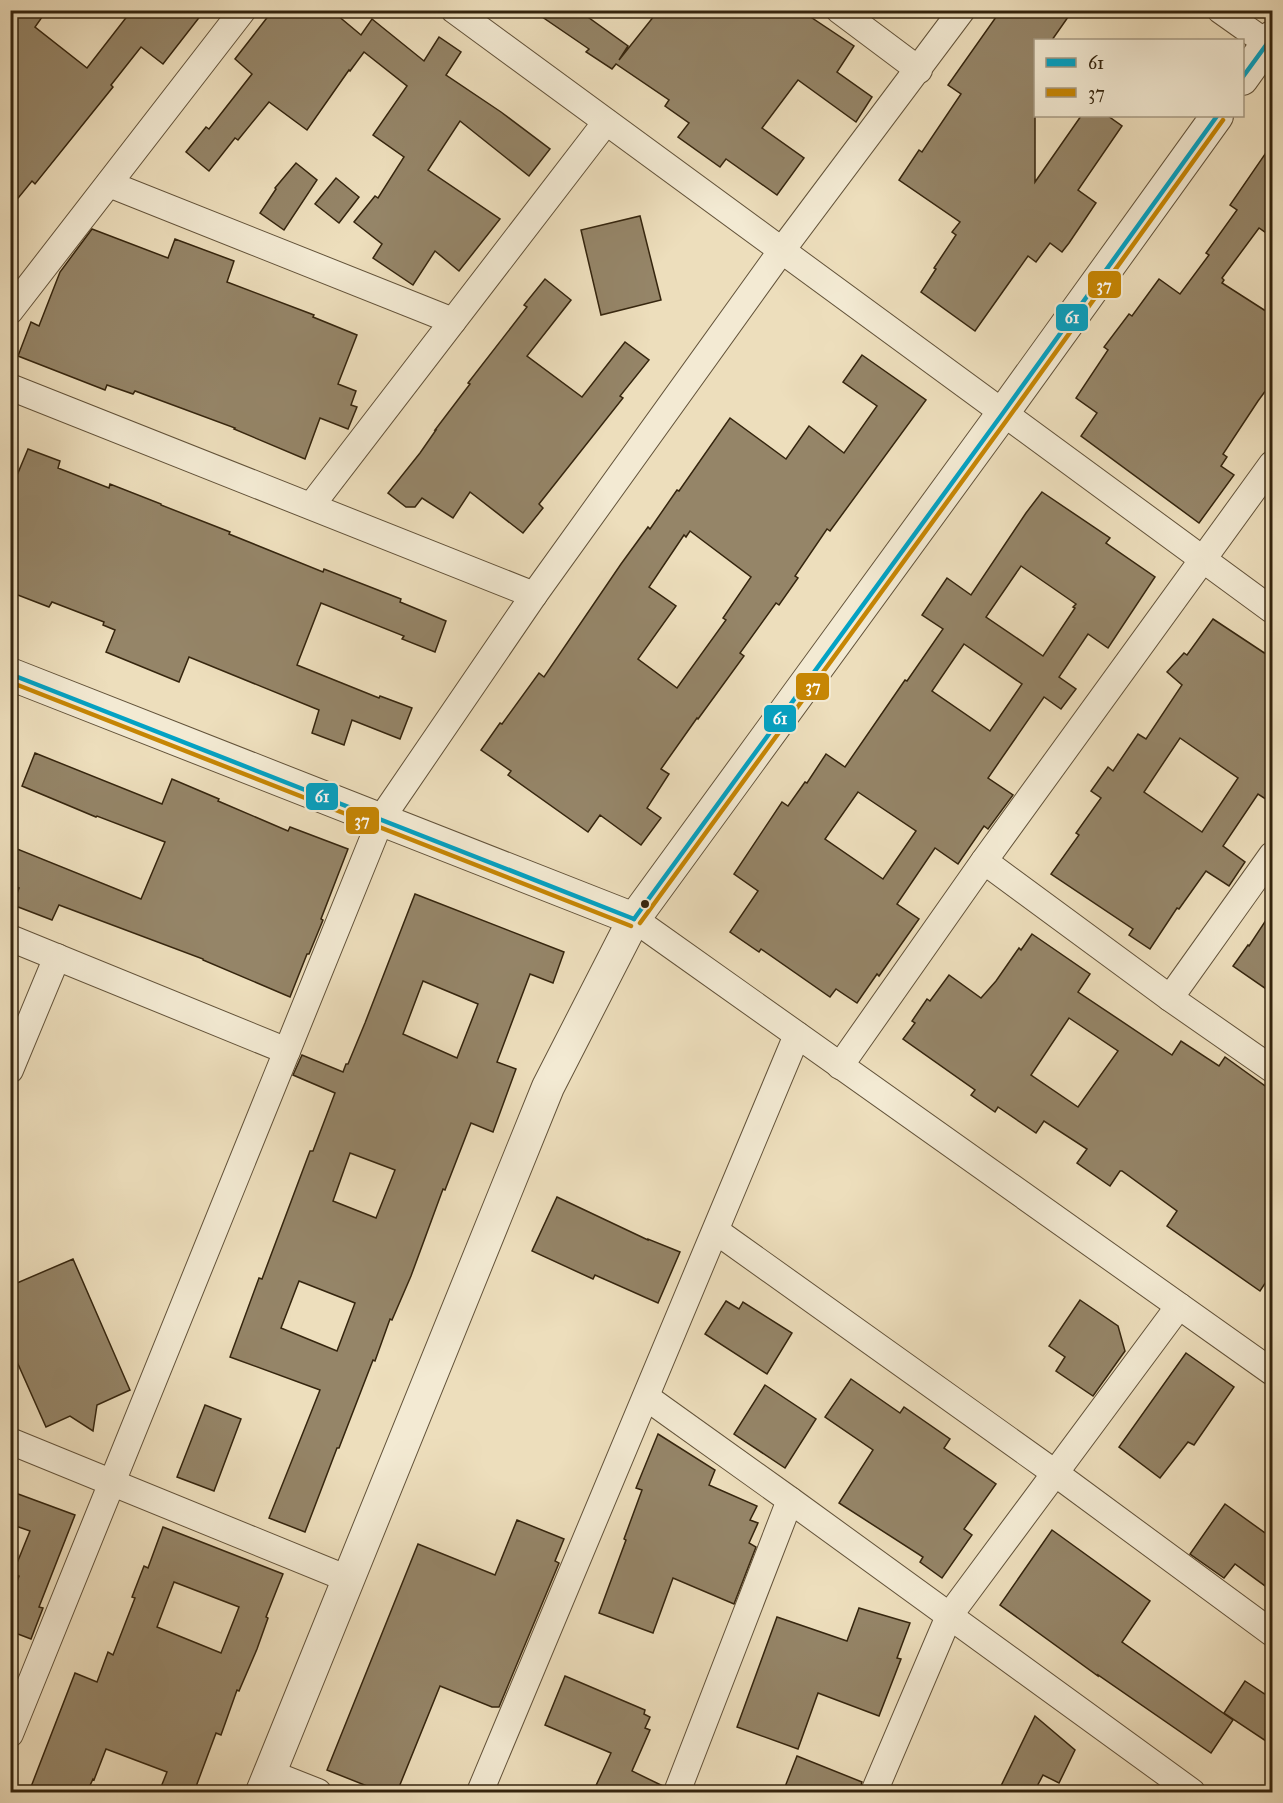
<svg xmlns="http://www.w3.org/2000/svg" width="1283" height="1803" viewBox="0 0 1283 1803" font-family="'IM FELL Great Primer',serif">
<style>
.building{fill:#958568;stroke:#35250e;stroke-width:1.5;fill-rule:evenodd}
.lines{fill:none;stroke-linecap:round;stroke-linejoin:round}
.minor-casing{stroke:#63533a;stroke-width:28}
.tertiary-casing{stroke:#63533a;stroke-width:34}
.minor{stroke:#f3ead3;stroke-width:26}
.tertiary{stroke:#f3ead3;stroke-width:32}
.bus-1-casing{stroke:#f3ead3;stroke-width:9}
.bus-2-casing{stroke:#f3ead3;stroke-width:9}
.bus-1{stroke:#03a2c4;stroke-width:4.5}
.bus-2{stroke:#c68604;stroke-width:4.5}
.bus-dot{fill:#35250e;stroke:#f3ead3;stroke-width:2}
.line-badge{stroke:#f3ead3;stroke-width:2}
.badge-label{font-size:16px;text-anchor:middle;font-weight:bold;fill:#fff}
</style>
<rect width="100%" height="100%" fill="#eddebc"/>
<filter id="stains"><feTurbulence type="fractalNoise" baseFrequency=".00333" numOctaves="4"/><feColorMatrix values="0 0 0 0 .2 0 0 0 0 .09 0 0 0 0 .02 0 0 0 .5 -.17"/></filter>
<radialGradient id="worn" r=".72"><stop offset=".6" stop-color="#630" stop-opacity="0"/><stop offset="1" stop-color="#630" stop-opacity=".3"/></radialGradient>
<!-- building -->
<g class="building">
<path d="M10,10H47L35,27L87,68L132,10H205L163,64L141,47L111,85L113,87L35,184L32,181L10,208Z"/>
<path d="M273,10H331L361,35L372,19L424,61L439,37L461,52L446,75L501,112L550,149L529,176L460,121L428,170L500,219L459,271L435,251L413,285L373,258L382,244L354,222L375,196L378,198L404,157L373,135L407,86L364,52L350,71L349,70L307,130L269,102L238,140L235,138L209,171L186,152L206,127L209,129L252,74L235,59Z"/>
<path d="M532,10H578L628,46L619,60L658,11L665,17L669,10H800L854,46L837,72L872,97L856,122L798,80L762,128L804,158L777,195L726,159L720,167L678,137L689,123L665,106L669,100L616,64L612,69L586,52L589,49Z"/>
<path d="M1001,10H1073L1052,40H1035V182L1081,116H1108L1122,126L1078,190L1096,203L1069,243L1062,252L1050,243L1036,262L1028,256L975,331L921,292L936,269L934,268L956,235L952,232L960,222L899,180L919,150L922,152L961,94L948,85Z"/>
<path d="M1272,144V237L1259,228L1222,278L1224,280L1222,283L1272,315V382L1258,401L1223,454L1227,457L1221,466L1234,475L1199,523L1081,436L1097,413L1076,398L1108,350L1104,347L1129,314L1132,316L1159,279L1180,294L1209,255L1206,253L1237,210L1230,205Z"/>
<path d="M296,163L317,180L284,230L260,213L276,189L275,188Z"/>
<path d="M336,178L359,197L339,223L315,204Z"/>
<path d="M640,216L661,300L601,315L581,230Z"/>
<path d="M92,229L168,258L175,239L234,261L227,282L314,315L313,317L357,335L338,384L356,391L351,405L357,407L348,429L320,418L305,459L234,429L235,428L135,391L133,394L107,385L105,390L18,356L31,322L39,326L60,272Z"/>
<path d="M545,279L571,300L527,356L582,397L625,342L649,360L620,396L623,398L539,504L543,508L523,533L470,492L453,518L422,498L415,507H406L388,493L420,453L436,430H435L470,384L468,383L527,307L524,305Z"/>
<path d="M862,355L926,400L830,531L827,529L795,576L798,578L779,605L776,603L740,653L744,656L698,719L697,718L661,769L669,774L647,808L661,818L641,845L600,815L588,832L508,775L511,771L481,750L500,723L502,724L539,673L544,677L621,564L648,527L650,529L677,490L679,491L730,418L786,459L809,426L844,453L877,406L843,382ZM690,531L751,577L723,618L726,620L677,688L638,659L676,606L649,587L684,535L686,537Z"/>
<path d="M28,449L60,461L58,468L109,488L110,484L161,504V505L230,532L229,534L323,572L324,569L401,599L400,602L446,621L435,652L402,639L404,636L321,603L297,665L379,698L380,696L412,708L400,739L352,720L344,745L312,733L319,710L189,657L179,682L106,652L115,630L103,625L104,622L52,602L49,607L10,592V492Z"/>
<path d="M1042,492L1110,538L1106,543L1155,577L1108,648L1088,634L1059,677L1076,689L1061,709L1044,697L988,778L1013,795L988,829L984,826L958,864L935,848L897,904L919,919L879,976L877,974L857,1003L836,989L830,997L761,949L759,952L730,932L758,891L734,874L782,802L788,806L805,782L807,783L826,754L845,767L905,680L907,681L943,629L922,615L947,578L971,595L1026,513ZM1021,566L1076,604L1073,607L1075,608L1043,656L986,617ZM964,644L1022,684L990,731L932,691ZM858,792L916,831L883,879L825,839Z"/>
<path d="M1213,619L1272,658V803L1258,794L1223,846L1245,862L1229,886L1206,871L1179,909L1177,908L1150,949L1129,935L1133,929L1051,874L1079,835L1076,833L1101,798L1091,791L1108,767L1113,771L1138,734L1146,739L1182,685L1167,672L1184,653L1187,655ZM1180,738L1238,778L1202,832L1144,792Z"/>
<path d="M35,753L162,804L172,779L219,799L218,801L288,831L290,827L348,849L321,919L323,920L309,954H307L290,997L203,960V959L59,905L52,920L13,905L19,888L10,884V846L141,899L165,842L97,816L96,817L22,786Z"/>
<path d="M415,894L564,952L553,983L530,974L497,1062L516,1069L493,1132L471,1123L445,1190L443,1189L411,1276L392,1320L390,1319L375,1361L373,1360L339,1448H337L305,1532L269,1518L320,1390L230,1357L259,1278L262,1279L310,1151H313L335,1093L293,1075L302,1055L343,1072L346,1064H348L365,1023ZM423,981L478,1004L457,1058L403,1034ZM350,1153L395,1170L376,1218L333,1201ZM299,1281L355,1303L337,1351L281,1328Z"/>
<path d="M1272,911V993L1233,966L1248,945L1249,946Z"/>
<path d="M1032,934L1090,974L1078,992L1172,1055L1181,1041L1219,1066L1225,1057L1272,1091V1273L1260,1291L1167,1226L1177,1211L1122,1171H1120L1110,1186L1077,1163L1087,1149L1044,1121L1036,1133L998,1107L995,1112L971,1095L975,1090L903,1039L915,1023L912,1021L927,999L930,1001L949,975L981,998L996,981L1019,948L1021,950ZM1069,1018L1118,1051L1078,1107L1031,1075Z"/>
<path d="M557,1197L648,1240V1239L680,1252L658,1303L595,1275L593,1279L532,1251Z"/>
<path d="M73,1259L130,1390L97,1405L93,1431L70,1416L46,1427L10,1346V1286Z"/>
<path d="M1080,1300L1118,1326L1125,1351L1093,1396L1056,1371L1065,1357L1049,1346Z"/>
<path d="M726,1301L739,1309L743,1302L792,1333L767,1374L705,1334Z"/>
<path d="M1186,1353L1234,1387L1194,1445L1188,1442L1160,1478L1119,1447Z"/>
<path d="M851,1379L900,1413L904,1407L950,1439L944,1448L996,1484L964,1529L972,1535L942,1578L920,1562L923,1557L839,1503L873,1450L825,1417Z"/>
<path d="M765,1385L816,1419L785,1468L734,1434Z"/>
<path d="M205,1405L241,1419L214,1491L177,1477Z"/>
<path d="M658,1434L715,1470L709,1485L757,1506L750,1520L758,1523L749,1543L756,1547L734,1604L673,1578L653,1633L599,1613L626,1540L624,1539L642,1490L636,1488Z"/>
<path d="M10,1491L75,1515L39,1607L43,1608L31,1639L10,1631V1600L19,1576L13,1573L30,1531L10,1524Z"/>
<path d="M1225,1504L1272,1538V1591L1235,1564L1224,1578L1190,1554Z"/>
<path d="M517,1520L564,1539L555,1561L559,1563L499,1707H492L440,1686L397,1792H382L327,1770L418,1544L495,1575Z"/>
<path d="M163,1527L283,1574L266,1617L268,1618L257,1649L239,1691L237,1690L221,1735L216,1733L194,1792H159L167,1772L106,1749L94,1780L93,1779L87,1792H29L75,1673L97,1682L108,1652L113,1655L135,1598L132,1597L144,1566L148,1568ZM174,1582L239,1607L221,1653L157,1627Z"/>
<path d="M1052,1530L1150,1601L1122,1642L1233,1720L1211,1753L1098,1675V1676L1000,1605Z"/>
<path d="M859,1608L910,1623L897,1658L901,1659L879,1716L818,1693L798,1749L737,1727L777,1617L847,1641Z"/>
<path d="M565,1676L645,1710L644,1714L650,1717L645,1728L650,1730L632,1771L663,1786L662,1792H593L611,1753L545,1725Z"/>
<path d="M1245,1681L1272,1699V1745L1224,1713Z"/>
<path d="M1035,1716L1075,1750L1059,1783L1043,1775L1034,1792H998Z"/>
<path d="M797,1756L862,1782L859,1792H783Z"/>
</g>
<g class="lines">
<!-- minor casing -->
<g class="minor-casing">
<g id="minor">
<path d="M454,10L1272,610"/>
<path d="M839,10L919,70"/>
<path d="M1220,10L1268,44"/>
<path d="M109,184L453,321"/>
<path d="M10,311L243,10"/>
<path d="M10,387L534,595"/>
<path d="M311,506L606,122"/>
<path d="M984,861L1170,998L1272,1069"/>
<path d="M634,919L1272,1372"/>
<path d="M10,938L287,1051"/>
<path d="M1170,998L1272,855"/>
<path d="M840,1066L984,861L1272,464"/>
<path d="M10,1070L57,957"/>
<path d="M716,1231L1055,1473L1272,1633"/>
<path d="M646,1397L790,1500L1192,1792"/>
<path d="M10,1441L348,1579"/>
<path d="M10,1734L381,819L534,595L782,250L962,10"/>
<path d="M270,1773L318,1792"/>
<path d="M480,1792L797,1035"/>
<path d="M677,1792L790,1500"/>
<path d="M874,1792L949,1616L1179,1306"/>
</g>
</g>
<!-- tertiary casing -->
<g class="tertiary-casing">
<g id="tertiary">
<path d="M1242,79L1272,37"/>
<path d="M10,674L634,919"/>
<path d="M262,1792L548,1087L634,919L1003,413L1217,116"/>
</g>
</g>
<!-- minor -->
<use href="#minor" class="minor"/>
<!-- tertiary -->
<use href="#tertiary" class="tertiary"/>
<!-- bus-1 casing -->
<g class="bus-1-casing">
<g id="bus-1">
<path d="M1242,78L1272,37"/>
<path d="M10,674L634,919"/>
<path d="M634,919L1003,413L1217,116"/>
</g>
</g>
<!-- bus-2 casing -->
<g class="bus-2-casing">
<g id="bus-2">
<path d="M10,682L631,926"/>
<path d="M640,923L1009,417L1223,120"/>
</g>
</g>
<!-- bus-1 -->
<use href="#bus-1" class="bus-1"/>
<!-- bus-2 -->
<use href="#bus-2" class="bus-2"/>
</g>
<!-- markers -->
<circle class="bus-dot" cx="645" cy="904" r="5"/>
<g class="line-badge">
<rect x="1087" y="270" width="35" height="29" rx="6" fill="#c68604"/>
<rect x="1055" y="303" width="34" height="29" rx="6" fill="#03a2c4"/>
<rect x="795" y="672" width="35" height="29" rx="6" fill="#c68604"/>
<rect x="763" y="704" width="34" height="29" rx="6" fill="#03a2c4"/>
<rect x="305" y="782" width="34" height="29" rx="6" fill="#03a2c4"/>
<rect x="345" y="806" width="35" height="29" rx="6" fill="#c68604"/>
</g>
<g class="badge-label">
<text x="1104" y="291">37</text>
<text x="1072" y="323">61</text>
<text x="813" y="692">37</text>
<text x="780" y="724">61</text>
<text x="322" y="802">61</text>
<text x="362" y="826">37</text>
</g>
<!-- margin -->
<rect width="1283" height="1803" fill="none" stroke="#eddebc" stroke-width="36"/>
<rect x="12" y="12" width="1259" height="1779" fill="none" stroke="#35250e" stroke-width="3"/>
<rect x="18" y="18" width="1247" height="1767" fill="none" stroke="#35250e" stroke-width="1.5"/>
<!-- legend -->
<rect x="1034" y="39" width="210" height="78" fill="#f3ead3" stroke="#a79b84" stroke-width="1.5"/>
<rect x="1046" y="58" width="30" height="9" fill="#03a2c4" stroke="#a79b84" stroke-width="1.5"/>
<text x="1088" y="69" font-size="18" fill="#35250e">61</text>
<rect x="1046" y="88" width="30" height="9" fill="#c68604" stroke="#a79b84" stroke-width="1.5"/>
<text x="1088" y="99" font-size="18" fill="#35250e">37</text>
<rect width="100%" height="100%" filter="url(#stains)"/>
<rect width="100%" height="100%" fill="url(#worn)"/>
</svg>
